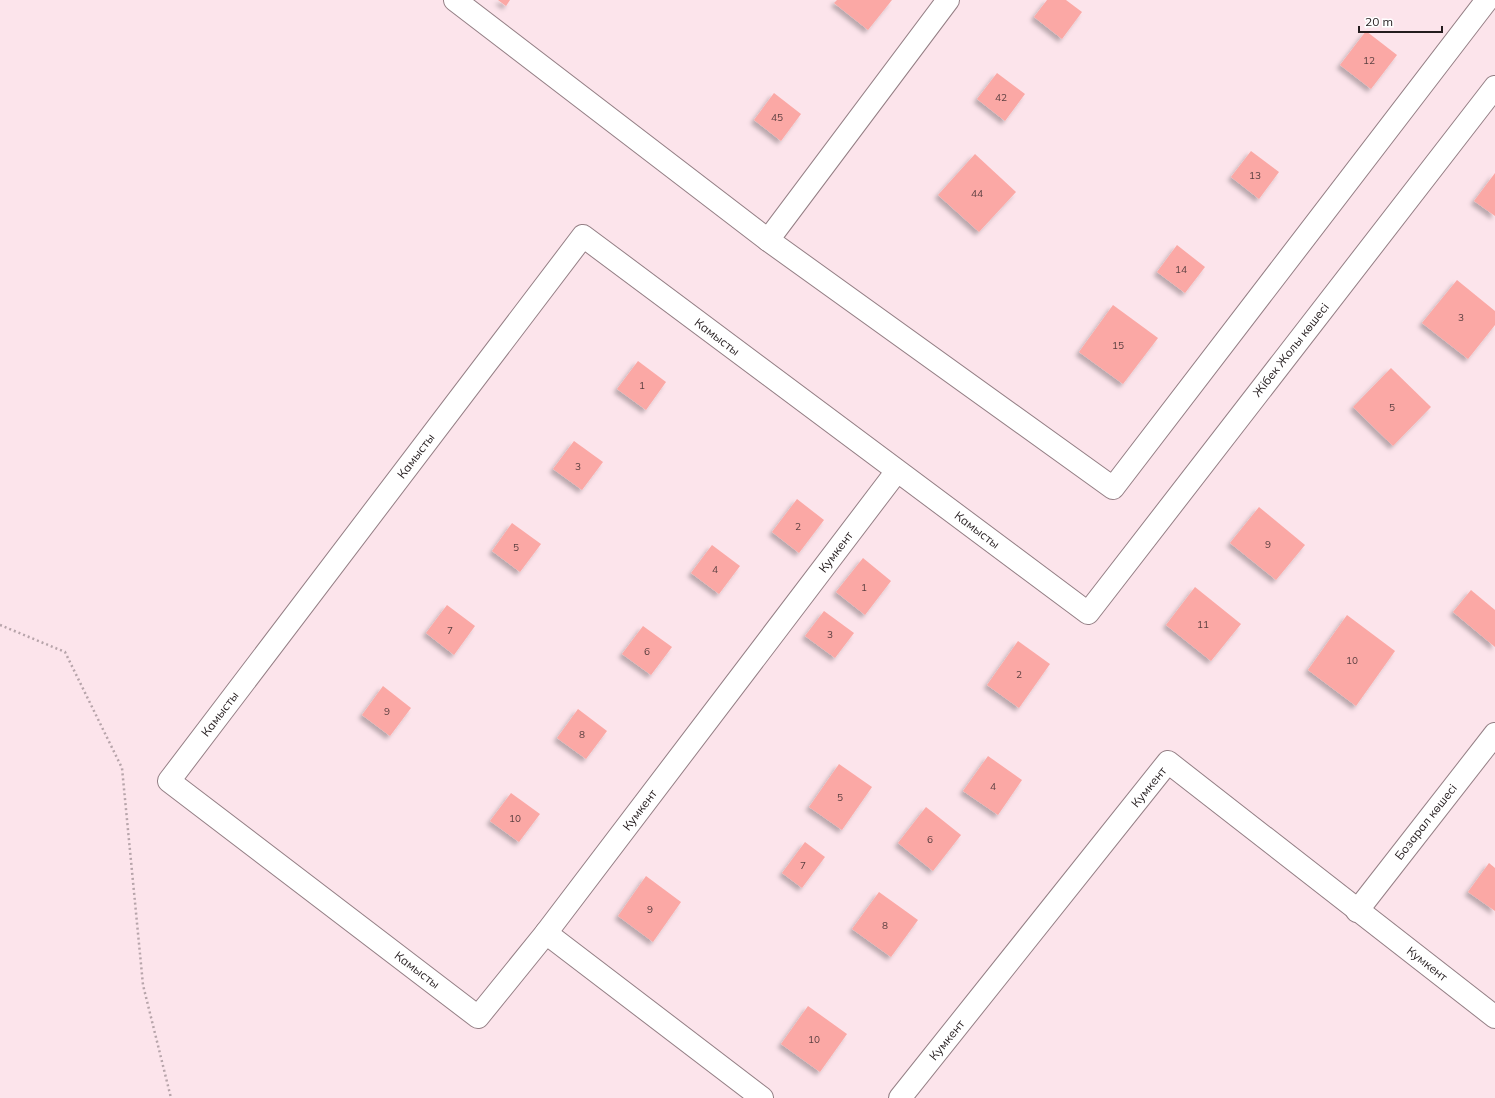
<svg xmlns="http://www.w3.org/2000/svg" width="1495" height="1098" viewBox="0 0 1495 1098" font-family="Mulish,sans-serif">
<style>
.building{fill:#fba8a5;filter:url(#shadow)}
.lines{fill:none;stroke-linecap:round;stroke-linejoin:round}
.minor-casing{stroke:#947f85;stroke-width:24}
.path{stroke:#b7a4aa;stroke-width:2.5;stroke-dasharray:2 3;stroke-linecap:butt}
.minor{stroke:#fff;stroke-width:22}
.labels{text-anchor:middle;stroke-width:4;stroke-linejoin:round;paint-order:stroke}
.number-label{font-size:10px;fill:#5a3f40}
.street-label{font-size:12px;fill:#241c1e;stroke:#fff}
</style>
<defs>
<filter id="shadow"><feDropShadow dx="-3.5" dy="3.5" stdDeviation="2" flood-color="#0004"/></filter>
</defs>
<rect width="100%" height="100%" fill="#fce4eb"/>
<!-- building -->
<g class="building">
<path d="M498,0H510L506,6Z"/>
<path d="M837,0H892L868,30L834,3Z"/>
<path d="M1047,0H1066L1082,12L1062,39L1034,17Z"/>
<path d="M1366,31L1397,55L1371,89L1340,65Z"/>
<path d="M997,73L1025,94L1005,121L977,99Z"/>
<path d="M774,93L801,114L781,141L754,120Z"/>
<path d="M1251,151L1279,172L1259,199L1231,177Z"/>
<path d="M975,154L1016,192L979,232L938,195Z"/>
<path d="M1495,173V216L1474,201Z"/>
<path d="M1177,245L1205,267L1185,293L1157,272Z"/>
<path d="M1457,280L1495,311V325L1468,359L1422,323Z"/>
<path d="M1113,305L1158,338L1123,384L1079,352Z"/>
<path d="M638,361L666,382L646,410L617,389Z"/>
<path d="M1391,368L1431,407L1393,446L1353,407Z"/>
<path d="M574,441L603,462L582,490L553,469Z"/>
<path d="M797,499L824,520L799,553L772,532Z"/>
<path d="M1259,507L1305,545L1276,580L1230,543Z"/>
<path d="M512,523L541,544L520,572L492,551Z"/>
<path d="M712,545L740,566L719,594L691,573Z"/>
<path d="M863,558L891,581L865,615L836,592Z"/>
<path d="M1195,587L1241,624L1211,661L1166,625Z"/>
<path d="M1471,590L1495,610V647L1453,612Z"/>
<path d="M447,605L475,626L454,655L426,633Z"/>
<path d="M824,611L854,633L835,658L805,636Z"/>
<path d="M1347,615L1395,651L1356,706L1308,670Z"/>
<path d="M643,626L672,647L651,675L622,654Z"/>
<path d="M1018,641L1050,664L1019,708L987,685Z"/>
<path d="M383,686L411,708L390,736L362,715Z"/>
<path d="M578,709L607,731L586,759L557,738Z"/>
<path d="M988,756L1022,780L998,815L963,791Z"/>
<path d="M839,764L872,787L842,830L809,807Z"/>
<path d="M511,793L540,814L519,842L490,821Z"/>
<path d="M926,807L961,835L933,871L898,843Z"/>
<path d="M805,842L825,857L802,888L782,873Z"/>
<path d="M1489,863L1495,868V911L1468,892Z"/>
<path d="M646,876L681,902L653,942L618,916Z"/>
<path d="M879,892L918,920L891,957L852,929Z"/>
<path d="M808,1006L847,1034L820,1072L781,1044Z"/>
</g>
<g class="lines">
<!-- minor casing -->
<g class="minor-casing">
<g id="minor">
<path d="M455,0L768,240L1113,488L1487,0"/>
<path d="M768,240L948,0"/>
<path d="M897,471L546,933L478,1017L169,781L583,236L1088,613L1495,87"/>
<path d="M1357,911L1495,734"/>
<path d="M546,933L762,1098"/>
<path d="M900,1098L1168,762L1495,1017"/>
</g>
</g>
<!-- path -->
<path class="path" d="M0,625L65,652L122,768L143,985L171,1098"/>
<!-- minor -->
<use href="#minor" class="minor"/>
</g>
<g class="labels">
<!-- number labels -->
<g class="number-label">
<text x="1369" y="64">12</text>
<text x="1001" y="101">42</text>
<text x="777" y="121">45</text>
<text x="1255" y="179">13</text>
<text x="977" y="197">44</text>
<text x="1181" y="273">14</text>
<text x="1461" y="321">3</text>
<text x="1118" y="349">15</text>
<text x="642" y="389">1</text>
<text x="1392" y="411">5</text>
<text x="578" y="470">3</text>
<text x="798" y="530">2</text>
<text x="1268" y="548">9</text>
<text x="516" y="551">5</text>
<text x="715" y="573">4</text>
<text x="864" y="591">1</text>
<text x="1203" y="628">11</text>
<text x="450" y="634">7</text>
<text x="830" y="638">3</text>
<text x="647" y="655">6</text>
<text x="1352" y="664">10</text>
<text x="1019" y="678">2</text>
<text x="387" y="715">9</text>
<text x="582" y="738">8</text>
<text x="993" y="790">4</text>
<text x="840" y="801">5</text>
<text x="515" y="822">10</text>
<text x="930" y="843">6</text>
<text x="803" y="869">7</text>
<text x="650" y="913">9</text>
<text x="885" y="929">8</text>
<text x="814" y="1043">10</text>
</g>
<!-- street labels -->
<g class="street-label">
<text transform="translate(717 337) rotate(37)" y="4">Камысты</text>
<text transform="translate(1291 350) rotate(-52)" y="4">Жібек Жолы көшесі</text>
<text transform="translate(416 456) rotate(-53)" y="4">Камысты</text>
<text transform="translate(977 530) rotate(37)" y="4">Камысты</text>
<text transform="translate(836 552) rotate(-53)" y="4">Кумкент</text>
<text transform="translate(220 714) rotate(-53)" y="4">Камысты</text>
<text transform="translate(1149 787) rotate(-51)" y="4">Кумкент</text>
<text transform="translate(640 810) rotate(-53)" y="4">Кумкент</text>
<text transform="translate(1426 822) rotate(-52)" y="4">Бозарал көшесі</text>
<text transform="translate(1427 964) rotate(38)" y="4">Кумкент</text>
<text transform="translate(417 970) rotate(37)" y="4">Камысты</text>
<text transform="translate(947 1040) rotate(-51)" y="4">Кумкент</text>
</g>
</g>
<!-- scale -->
<path d="M1359 26v6h83v-6" fill="none" stroke="#241c1e" stroke-width="2"/>
<text x="1365" y="26" font-size="12" fill="#241c1e" stroke="#ffffff" stroke-width="3" paint-order="stroke">20 m</text>
</svg>
